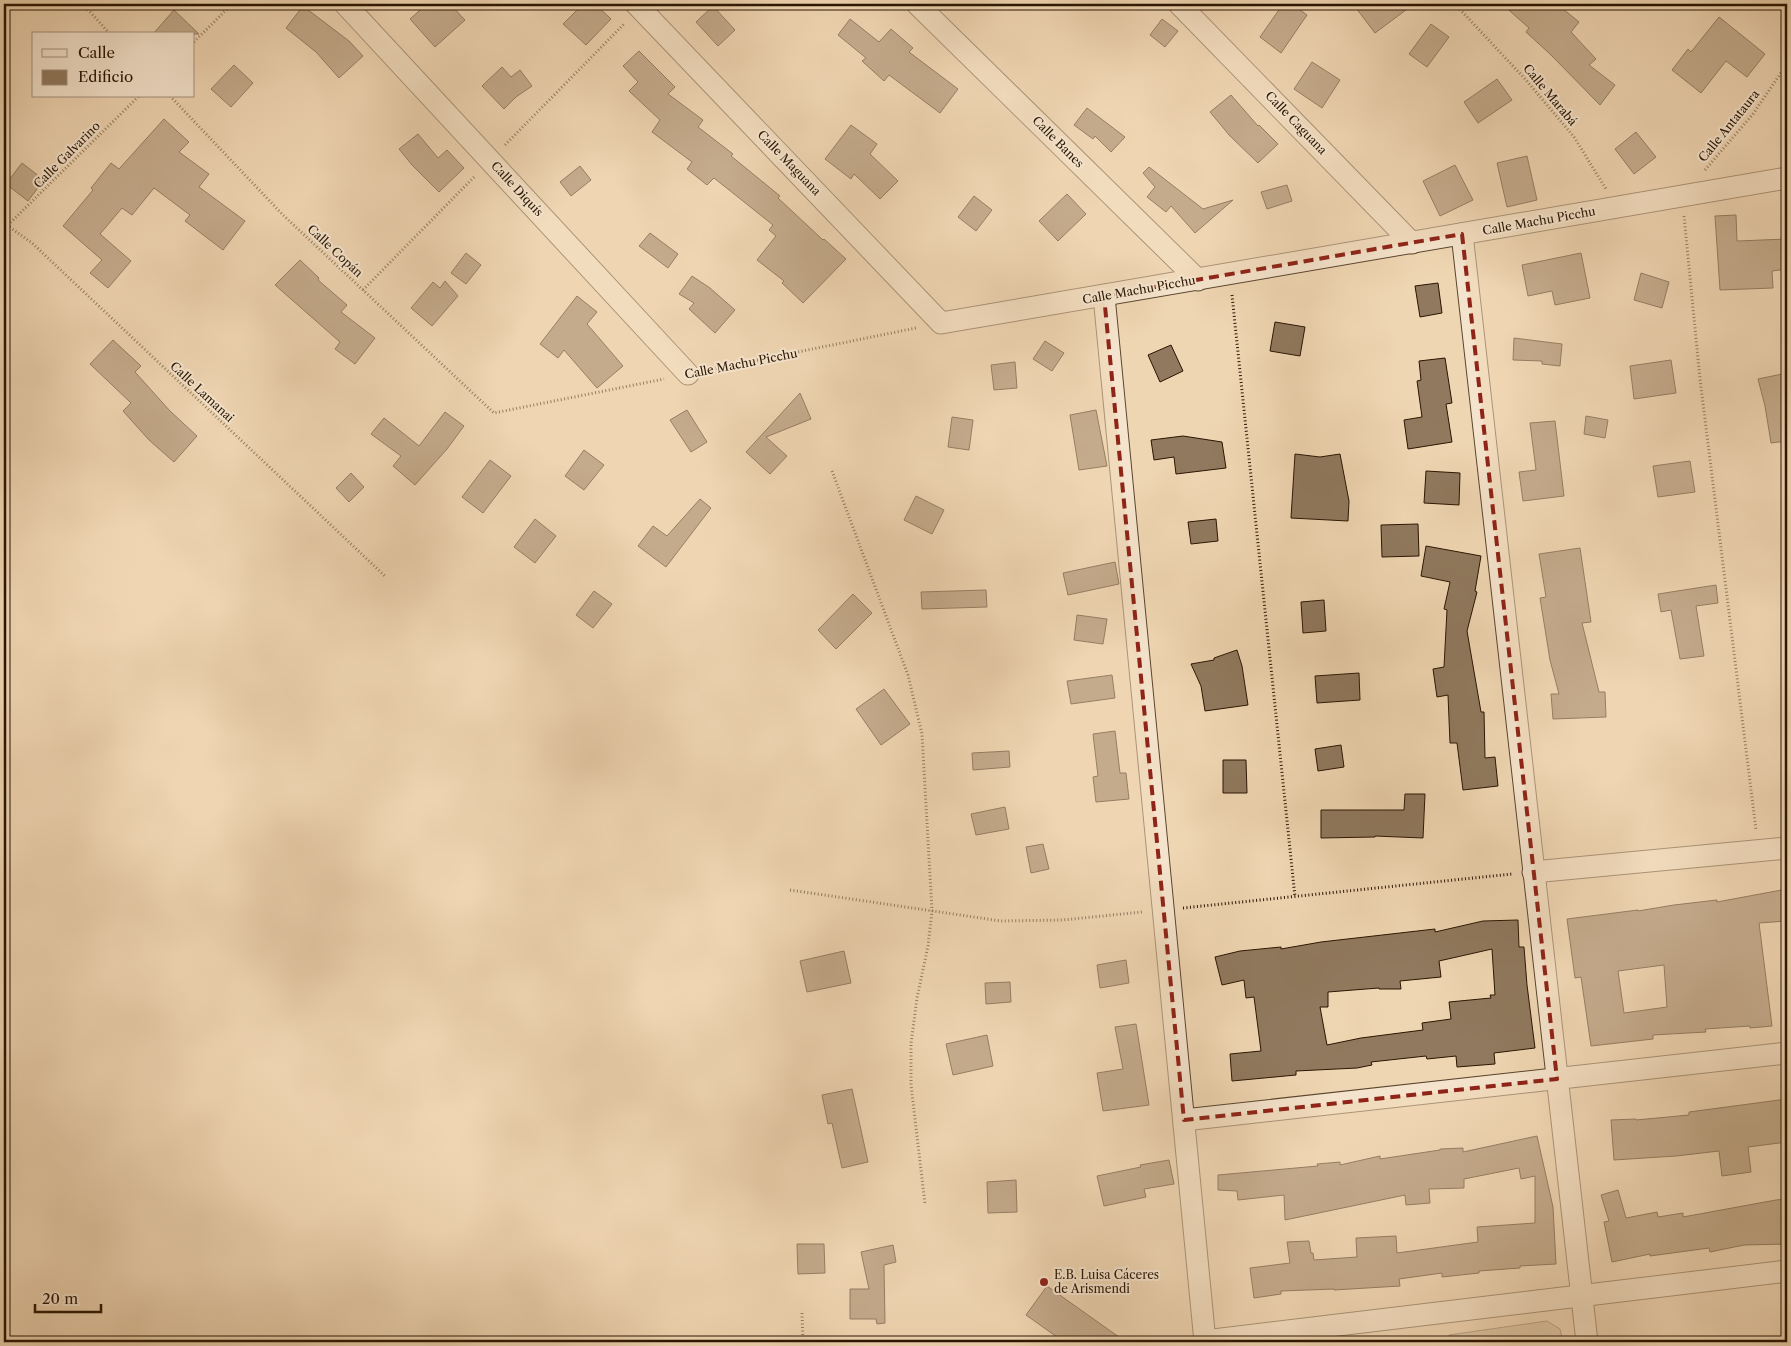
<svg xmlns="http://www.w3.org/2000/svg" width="1791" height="1346" viewBox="0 0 1791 1346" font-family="'Libre Caslon Text',serif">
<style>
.green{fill:#ceb594;stroke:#7c654b}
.building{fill:#90795e;stroke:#2a1502;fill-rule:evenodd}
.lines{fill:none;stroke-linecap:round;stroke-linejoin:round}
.street-casing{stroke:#5b452e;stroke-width:23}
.path{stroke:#2a1502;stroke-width:3;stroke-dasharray:1 2.5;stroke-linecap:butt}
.street{stroke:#f5e4cd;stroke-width:21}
.marked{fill:none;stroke:#8f2418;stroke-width:4;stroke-dasharray:10 6;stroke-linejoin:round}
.poi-dot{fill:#8f2418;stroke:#f5e4cd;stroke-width:2}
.labels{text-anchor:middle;stroke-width:4;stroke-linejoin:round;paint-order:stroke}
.street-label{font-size:12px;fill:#2a1502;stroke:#f5e4cd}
.poi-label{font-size:12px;fill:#2a1502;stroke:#f5e4cd;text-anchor:start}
</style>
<rect width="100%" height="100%" fill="#efd6b2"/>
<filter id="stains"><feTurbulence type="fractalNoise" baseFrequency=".004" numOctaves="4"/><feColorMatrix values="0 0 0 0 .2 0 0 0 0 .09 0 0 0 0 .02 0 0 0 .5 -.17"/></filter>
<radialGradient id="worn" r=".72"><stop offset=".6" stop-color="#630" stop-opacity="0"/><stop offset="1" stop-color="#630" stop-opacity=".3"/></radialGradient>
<!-- green -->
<path class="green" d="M1547,1321L1560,1329L1563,1342H1450L1449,1335Z"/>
<!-- building -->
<g class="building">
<path d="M427,4H450L465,20L435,47L410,19Z"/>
<path d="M583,4H595L611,19L586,45L563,24Z"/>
<path d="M1283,4H1292L1307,15L1281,53L1260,37Z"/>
<path d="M1353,4H1414L1375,33Z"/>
<path d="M1502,4H1557L1579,22L1571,32L1596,59L1589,65L1615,85L1600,105L1551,55L1526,32L1529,28Z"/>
<path d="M303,6L349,41L363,56L339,78L316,52L286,28Z"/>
<path d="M713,6L735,30L718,46L696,22Z"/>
<path d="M174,10L199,34H153Z"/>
<path d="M1719,17L1765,54L1747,77L1726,61L1701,93L1672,70L1688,49L1691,52Z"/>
<path d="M850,19L879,42L891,29L913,48L909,52L958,89L940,113L889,75L884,81L862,61L866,58L838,35Z"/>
<path d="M1162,19L1178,31L1165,47L1150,35Z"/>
<path d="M1431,24L1449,37L1427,67L1409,54Z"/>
<path d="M639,51L675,87L668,94L703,120L698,127L733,154L731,156L780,196L778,198L823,240L824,239L846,259L803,303L782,283L784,281L757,260L776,236L769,230L773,225L714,178L707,185L687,169L692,162L652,132L660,120L629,91L638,82L623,66Z"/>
<path d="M1312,62L1340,80L1322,108L1294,89Z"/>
<path d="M234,65L253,83L231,107L211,89Z"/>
<path d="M502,67L511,77L520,70L532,86L516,97L504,109L482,86Z"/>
<path d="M1497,79L1512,100L1478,123L1464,102Z"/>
<path d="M1231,95L1258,126L1259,125L1278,144L1258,163L1230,136L1210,112Z"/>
<path d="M1087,108L1125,137L1111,152L1095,136L1093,139L1074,125Z"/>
<path d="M164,119L189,142L179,152L209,174L199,187L245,221L223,250L185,221L190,215L154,188L132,215L122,208L100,234L131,261L108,288L90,273L102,260L63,226L93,190L91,188L111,163L119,169Z"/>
<path d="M851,125L877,144L870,154L898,181L880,199L854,174L851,179L825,159Z"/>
<path d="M1636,132L1656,157L1634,174L1615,149Z"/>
<path d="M418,134L438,158L447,150L464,168L439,192L412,165L399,149Z"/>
<path d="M1527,156L1537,200L1507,207L1497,163Z"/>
<path d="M22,163L44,180L28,201L6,184Z"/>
<path d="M1455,165L1473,200L1440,216L1423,181Z"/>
<path d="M580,166L591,180L571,196L560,182Z"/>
<path d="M1149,167L1203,209L1233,200L1195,233L1171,206L1166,212L1147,197L1155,187L1143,173Z"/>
<path d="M1287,185L1292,201L1267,209L1261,192Z"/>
<path d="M1067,194L1086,214L1058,241L1039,221Z"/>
<path d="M974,196L992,210L976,231L958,217Z"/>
<path d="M1736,215L1737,241L1787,239V269L1772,271L1773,288L1720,290L1715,216Z"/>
<path d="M650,233L678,254L668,268L639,246Z"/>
<path d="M466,253L481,265L466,284L451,273Z"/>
<path d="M1581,253L1590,298L1555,305L1552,291L1528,296L1522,265Z"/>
<path d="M300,260L319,278L318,280L347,305L341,312L375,338L355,364L335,349L340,342L275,285Z"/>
<path d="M1641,273L1669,282L1662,308L1634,300Z"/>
<path d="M692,276L710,288L735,310L715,333L689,309L694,303L679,294Z"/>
<path d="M445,281L458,296L432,326L411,308L433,282L440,288Z"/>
<path d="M1438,283L1442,313L1420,317L1415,286Z"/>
<path d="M577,296L597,312L587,324L623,366L597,388L564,350L558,358L540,344Z"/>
<path d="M1275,322L1305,327L1300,356L1270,351Z"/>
<path d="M1514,338L1562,344L1560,366L1542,364V361L1513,360Z"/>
<path d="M113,340L141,366L135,372L170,411L197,436L174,462L149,440L123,411L131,403L90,364Z"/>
<path d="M1045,341L1064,353L1052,371L1033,359Z"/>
<path d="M1171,345L1183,371L1160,382L1148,355Z"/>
<path d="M1445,358L1452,403L1446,404L1452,442L1408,449L1404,420L1422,417L1417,381L1421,380L1419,361Z"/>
<path d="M1671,360L1676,393L1634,399L1630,366Z"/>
<path d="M1015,362L1017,388L994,390L991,365Z"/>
<path d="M1787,373V441L1771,443L1765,406L1758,379Z"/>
<path d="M800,393L811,419L766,437L787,456L770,474L746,452Z"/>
<path d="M687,410L707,442L691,452L670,420Z"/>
<path d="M1096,410L1107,466L1079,470L1070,415Z"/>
<path d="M445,412L464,426L447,449L415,485L393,466L401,456L371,434L384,418L419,446Z"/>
<path d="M1586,416L1608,420L1605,438L1584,434Z"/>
<path d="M952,417L973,420L969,450L948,447Z"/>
<path d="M1555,421L1564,496L1523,501L1519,472L1536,470L1530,423Z"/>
<path d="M1183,436L1222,442L1226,468L1176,474L1174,457L1154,460L1151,440Z"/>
<path d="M584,450L604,465L584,490L565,476Z"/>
<path d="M1295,454L1320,457L1340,454L1349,501L1348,521L1291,518Z"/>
<path d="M490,460L511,476L483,513L462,497Z"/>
<path d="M1690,461L1695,492L1658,497L1653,466Z"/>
<path d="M1426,471L1460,473L1459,505L1424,503Z"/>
<path d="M351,473L364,487L349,502L336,488Z"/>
<path d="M916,496L944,510L932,534L904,520Z"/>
<path d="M700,499L711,508L666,567L638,546L653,526L667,536Z"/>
<path d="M535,519L556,536L535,563L514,547Z"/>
<path d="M1216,519L1218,541L1191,544L1188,522Z"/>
<path d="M1418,524L1419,556L1382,557L1381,525Z"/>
<path d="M1426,546L1481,556L1475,591L1477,592L1467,631L1481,712H1484L1485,758L1495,757L1498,786L1463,790L1457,743H1450L1448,695L1437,697L1433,669L1444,667L1447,610L1444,609L1450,582L1421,576Z"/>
<path d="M1580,548L1591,622L1582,623L1599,692H1605L1606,717L1553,719L1551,694H1559L1550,660L1540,598L1546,597L1539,554Z"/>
<path d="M1115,562L1119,584L1068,595L1063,573Z"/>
<path d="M1716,585L1718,603L1696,606L1704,656L1680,659L1671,610L1661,612L1658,594Z"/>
<path d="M986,590L987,607L922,609L921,592Z"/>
<path d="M594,591L612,604L593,628L576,615Z"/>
<path d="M853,594L872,613L836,649L818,630Z"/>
<path d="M1324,600L1326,631L1303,633L1301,602Z"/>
<path d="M1077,615L1107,619L1103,644L1074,640Z"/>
<path d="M1237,650L1242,666L1248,705L1205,711L1201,686L1191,664L1214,660V658Z"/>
<path d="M1359,673L1360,700L1317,703L1315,676Z"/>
<path d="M1112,675L1115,698L1071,704L1067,681Z"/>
<path d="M884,689L910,724L881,745L856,709Z"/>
<path d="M1115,731L1120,773H1126L1129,799L1096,802L1093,777L1098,776L1093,734Z"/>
<path d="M1341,745L1344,767L1318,771L1315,749Z"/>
<path d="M1009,751L1010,767L973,770L972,753Z"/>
<path d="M1223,760H1246L1247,793H1223Z"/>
<path d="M1405,794H1425L1423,838L1375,836V837L1321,838V810H1404Z"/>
<path d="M1005,807L1009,829L976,835L971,814Z"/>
<path d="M1043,844L1049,869L1031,873L1026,847Z"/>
<path d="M1787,889V921L1759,923L1772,1026L1750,1028V1026L1705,1029L1706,1032L1653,1035V1039L1591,1046L1581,977L1575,978L1567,919L1638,910V911L1674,905L1717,900V902ZM1664,965L1667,1007L1624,1013L1618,971Z"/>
<path d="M1518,920L1519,947H1524L1527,985L1535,1048L1494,1053L1495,1064L1457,1067L1456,1056L1427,1059L1426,1056L1371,1062L1372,1065L1357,1068L1296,1071V1075L1232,1081L1230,1054L1261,1051L1254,997L1246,998L1244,980L1222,985L1215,957L1240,951L1281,947V949L1321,942L1435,929V932L1483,921ZM1492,949L1495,995H1490L1491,998L1449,1002L1451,1019L1422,1023L1423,1030L1361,1038L1327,1045L1320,1007H1328V992L1379,988V989H1401L1400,981L1441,977L1439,961Z"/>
<path d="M844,951L851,983L807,992L800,961Z"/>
<path d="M1126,960L1129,983L1100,988L1097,965Z"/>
<path d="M1010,982L1011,1002L986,1004L985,983Z"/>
<path d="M1136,1024L1149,1105L1103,1111L1097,1073L1123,1069L1115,1027Z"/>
<path d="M987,1035L993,1066L953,1075L946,1044Z"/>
<path d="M852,1089L868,1162L842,1168L832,1123L828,1124L822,1095Z"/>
<path d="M1787,1099V1142L1748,1147L1751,1172L1722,1176L1719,1151L1676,1156L1614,1160L1611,1120L1636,1119V1120L1689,1115V1112Z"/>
<path d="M1537,1136L1553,1207L1556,1264L1520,1266V1268L1479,1271V1273L1442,1277V1273L1399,1279L1400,1286L1334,1290V1289L1281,1291V1294L1254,1298L1250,1268L1290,1263L1287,1242L1309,1241L1311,1253H1313L1314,1260L1357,1257L1356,1238L1396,1236L1397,1253L1478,1242L1477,1227L1535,1223V1176L1521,1179L1519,1168L1464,1179V1188L1429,1189L1430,1203L1406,1205L1405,1195L1285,1220L1284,1195L1238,1200L1237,1191L1218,1190V1175L1318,1166L1317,1164L1340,1162V1165L1380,1156V1159L1440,1150V1149L1463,1148V1152Z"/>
<path d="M1169,1160L1174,1184L1144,1189L1146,1197L1104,1206L1097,1176L1141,1167L1140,1165Z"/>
<path d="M1016,1180L1017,1212L988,1213L987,1182Z"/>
<path d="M1618,1190L1626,1218L1657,1212L1658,1217L1683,1213V1217L1776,1200L1787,1199V1244L1744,1245L1710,1252L1709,1248L1650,1256V1254L1612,1262L1604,1222L1609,1221L1601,1195Z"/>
<path d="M797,1244H824L825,1273L798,1274Z"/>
<path d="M893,1245L896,1262L884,1265L885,1323L877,1324L876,1319H850V1289H869L861,1252Z"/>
<path d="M1047,1286L1126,1342H1064L1026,1315Z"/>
</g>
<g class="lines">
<!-- street casing -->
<g class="street-casing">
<g id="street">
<path d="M345,4L688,374"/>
<path d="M636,4L941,323L1787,178"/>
<path d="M917,4L1198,280"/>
<path d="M1179,4L1412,243"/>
<path d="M1462,234L1587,1342"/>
<path d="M1104,296L1205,1342"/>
<path d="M1533,872L1787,848"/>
<path d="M1184,1120L1787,1053"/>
<path d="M1205,1341L1787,1271"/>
</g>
</g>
<!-- path -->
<g class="path">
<path d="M83,4L110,34"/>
<path d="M1455,4L1526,80L1574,137L1606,189"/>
<path d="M194,42L232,4"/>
<path d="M170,96L283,215L494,413L664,379"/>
<path d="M505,145L625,23"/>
<path d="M1705,170L1753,114L1787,64"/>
<path d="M1684,216L1700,379L1756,830"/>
<path d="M4,223L32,243L386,577"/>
<path d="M8,225L139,96"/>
<path d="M363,290L475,176"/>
<path d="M1232,295L1295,897"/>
<path d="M709,370L916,328"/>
<path d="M832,471L908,675L922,734L932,911L928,946L917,998L911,1044V1085L925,1204"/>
<path d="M790,890L1001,921L1063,920L1142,912"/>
<path d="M1183,908L1512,874"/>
<path d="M802,1313L803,1342"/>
</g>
<!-- street -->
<use href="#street" class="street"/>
</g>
<!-- marked area -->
<path d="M0 0H1791V1346H0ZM1462,234L1557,1079L1184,1120L1104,296Z" fill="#efd6b2" fill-opacity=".55" fill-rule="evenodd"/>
<path class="marked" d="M1462,234L1557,1079L1184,1120L1104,296Z"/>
<!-- markers -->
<circle class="poi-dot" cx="1044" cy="1282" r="5"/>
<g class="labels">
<!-- street labels -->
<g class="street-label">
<text transform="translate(1550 95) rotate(50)" y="4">Calle Marabá</text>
<text transform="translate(1296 123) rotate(46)" y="4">Calle Caguana</text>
<text transform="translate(1729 126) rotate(-51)" y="4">Calle Antataura</text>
<text transform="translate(1058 142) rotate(45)" y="4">Calle Banes</text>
<text transform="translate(67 155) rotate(-45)" y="4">Calle Galvarino</text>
<text transform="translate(789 163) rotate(46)" y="4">Calle Maguana</text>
<text transform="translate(517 189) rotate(47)" y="4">Calle Diquís</text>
<text transform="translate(1539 221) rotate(-10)" y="4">Calle Machu Picchu</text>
<text transform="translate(335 251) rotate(43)" y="4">Calle Copán</text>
<text transform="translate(1139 290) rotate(-10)" y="4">Calle Machu Picchu</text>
<text transform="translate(741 364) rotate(-11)" y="4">Calle Machu Picchu</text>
<text transform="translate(202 392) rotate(43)" y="4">Calle Lamanai</text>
</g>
<!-- poi labels -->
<g class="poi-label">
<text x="1054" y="1279">E.B. Luisa Cáceres<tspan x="1054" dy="14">de Arismendi</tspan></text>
</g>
</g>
<!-- margin -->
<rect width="1791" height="1346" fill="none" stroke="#efd6b2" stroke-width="20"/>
<rect x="5" y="5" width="1781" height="1336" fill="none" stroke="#2a1502" stroke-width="2.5"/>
<rect x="10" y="10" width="1771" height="1326" fill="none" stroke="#2a1502"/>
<!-- legend -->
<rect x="32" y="32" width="162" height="65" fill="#f5e4cd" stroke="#a4917c"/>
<rect x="42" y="49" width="25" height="8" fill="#f5e4cd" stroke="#a4917c"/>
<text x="78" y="58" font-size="15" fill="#2a1502">Calle</text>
<rect x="42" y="70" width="25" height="15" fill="#90795e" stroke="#a4917c"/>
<text x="78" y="82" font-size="15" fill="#2a1502">Edificio</text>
<!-- scale -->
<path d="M35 1304v8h66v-8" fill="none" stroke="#2a1502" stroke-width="2.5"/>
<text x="42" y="1304" font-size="15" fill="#2a1502" stroke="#f5e4cd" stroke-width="4" paint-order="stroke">20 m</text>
<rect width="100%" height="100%" filter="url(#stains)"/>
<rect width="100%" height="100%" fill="url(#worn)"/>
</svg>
